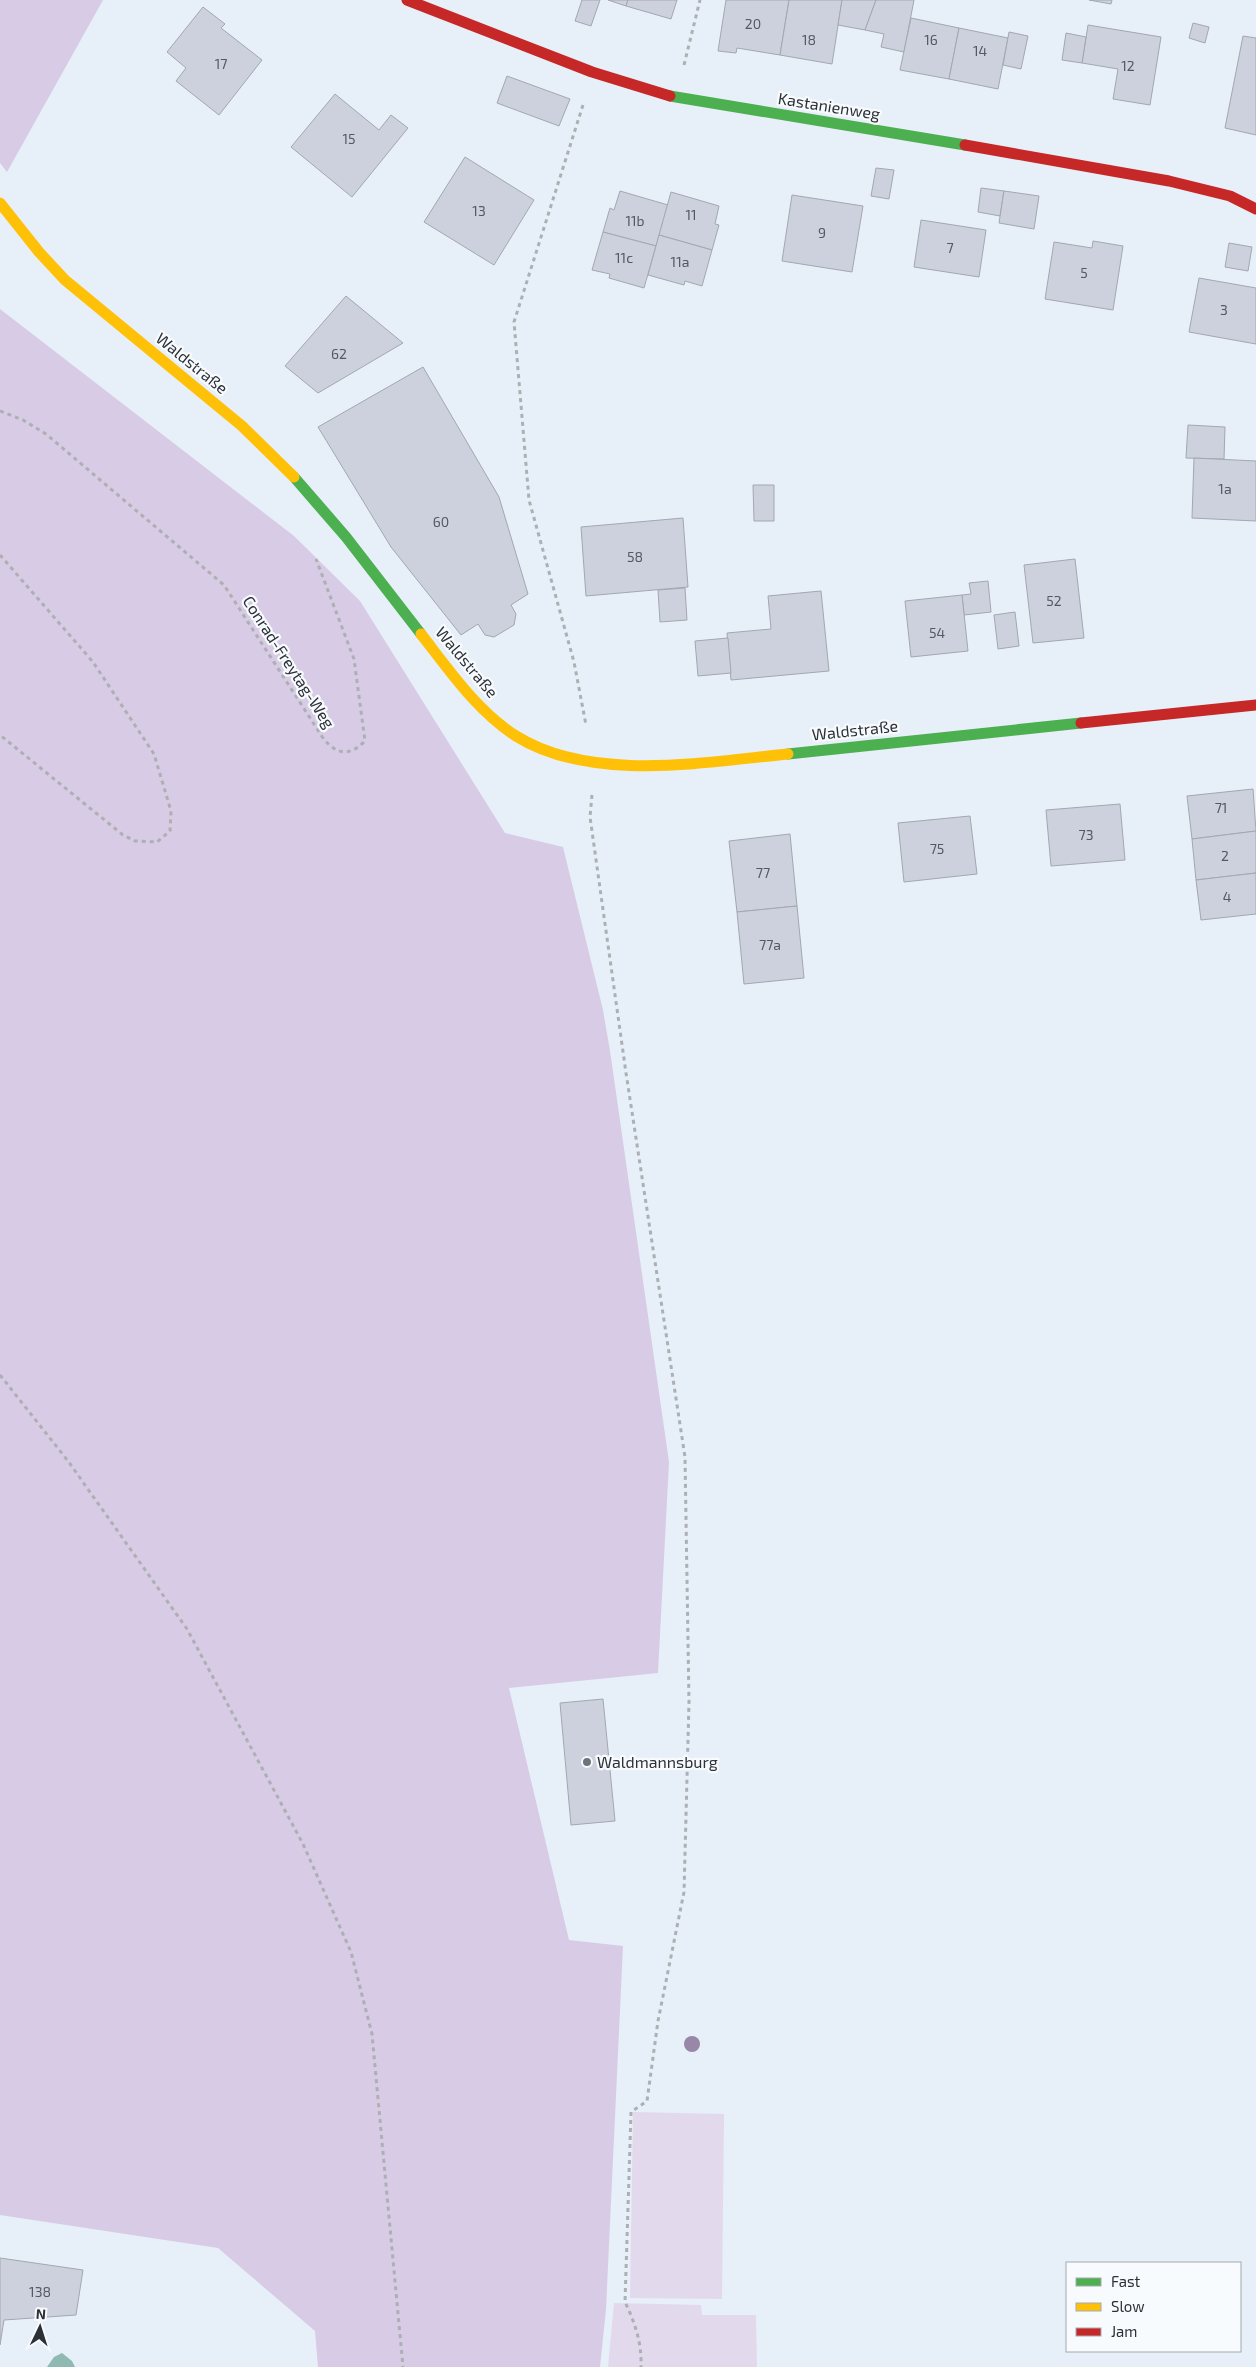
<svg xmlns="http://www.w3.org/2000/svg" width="1256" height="2367" viewBox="0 0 1256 2367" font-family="'Exo 2',sans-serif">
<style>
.green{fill:#e2d9ed}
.forest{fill:#d8cbe5}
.water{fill:#8fbab3}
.building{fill:#cdd1de;stroke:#a3a7ae}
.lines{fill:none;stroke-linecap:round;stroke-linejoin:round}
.path{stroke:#acb0b3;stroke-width:3;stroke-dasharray:4 4;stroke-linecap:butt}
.fast{stroke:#4caf50;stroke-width:11}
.slow{stroke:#ffc107;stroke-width:11}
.jam{stroke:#c62828;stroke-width:11}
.tree{fill:#9887a7}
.poi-dot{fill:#6d747b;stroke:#f8fbfe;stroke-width:2}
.labels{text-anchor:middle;stroke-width:4.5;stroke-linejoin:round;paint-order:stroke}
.number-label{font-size:14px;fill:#545961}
.street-label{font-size:16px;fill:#2c3137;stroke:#f8fbfe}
.poi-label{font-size:16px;fill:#2c3137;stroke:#f8fbfe;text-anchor:start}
</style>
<rect width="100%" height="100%" fill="#e7eff8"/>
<!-- green -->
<g class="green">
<path d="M633,2112L724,2114L722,2299L630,2298Z"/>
<path d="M614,2303L701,2305L702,2315H756L757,2367H608Z"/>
</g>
<!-- forest -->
<g class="forest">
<path d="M0,0H103L7,172L0,163Z"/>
<path d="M0,309L294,536L360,601L505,833L563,847L603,1010L610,1051L669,1462L658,1673L509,1688L569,1940L623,1946L606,2309L600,2367H318L315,2331L218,2248L0,2215Z"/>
</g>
<!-- water -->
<path class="water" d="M62,2353L72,2361L75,2367H47L54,2357Z"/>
<!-- building -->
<g class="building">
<path d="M582,0H600L591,26L575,21Z"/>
<path d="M608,0H628L626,6Z"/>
<path d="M628,0H677L671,19L626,6Z"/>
<path d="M726,0H789L780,55L737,48L736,53L718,51Z"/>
<path d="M789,0H842L832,64L780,55Z"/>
<path d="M842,0H876L865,30L838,25Z"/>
<path d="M876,0H914L904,52L881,47L884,34L865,30Z"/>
<path d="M1089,0H1112L1111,4Z"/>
<path d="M203,7L225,24L221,28L262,60L219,115L176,81L186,68L167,52Z"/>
<path d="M911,18L959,28L949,79L900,70Z"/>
<path d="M1193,23L1209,27L1205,43L1189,38Z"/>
<path d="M1088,25L1161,37L1150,105L1113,99L1118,69L1082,63Z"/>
<path d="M959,28L1008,38L998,89L949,79Z"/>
<path d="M1009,32L1028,36L1021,69L1003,65Z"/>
<path d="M1066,33L1086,37L1082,63L1062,60Z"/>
<path d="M1243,36L1256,38V135L1225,128Z"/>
<path d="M507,76L570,99L559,126L497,103Z"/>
<path d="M335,94L379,130L391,115L408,128L352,197L291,147Z"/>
<path d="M465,157L534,200L494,265L424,222Z"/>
<path d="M876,168L894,170L889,199L871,196Z"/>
<path d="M981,188L1004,191L1000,216L978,212Z"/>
<path d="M620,191L668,205L656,246L603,232L610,208L614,210Z"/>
<path d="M1004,191L1039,196L1034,229L999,223Z"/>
<path d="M671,192L719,206L715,224L719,225L712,250L659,235Z"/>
<path d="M792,195L863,206L852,272L782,261Z"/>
<path d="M921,220L986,230L979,277L914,267Z"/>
<path d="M603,232L656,246L644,288L609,278L610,274L592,270Z"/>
<path d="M659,235L712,250L702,286L685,281L684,285L648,275Z"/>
<path d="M1093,241L1123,246L1113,310L1045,299L1054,242L1092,248Z"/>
<path d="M1229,243L1252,247L1248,271L1225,267Z"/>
<path d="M1199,278L1256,288V344L1189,332Z"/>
<path d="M346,296L403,343L318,393L285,366Z"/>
<path d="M423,367L499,497L528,594L511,605L516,614L514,625L494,637L485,635L478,624L461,635L391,547L318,427Z"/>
<path d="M1188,425L1225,427L1224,459L1186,458Z"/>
<path d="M1194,458L1256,461V521L1192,518Z"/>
<path d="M753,485H774V521H754Z"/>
<path d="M683,518L688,587L586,596L581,527Z"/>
<path d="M1075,559L1084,638L1033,643L1024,565Z"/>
<path d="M988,581L991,612L964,615L962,595L971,594L969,583Z"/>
<path d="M685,588L687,620L660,622L658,590Z"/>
<path d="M821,591L829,671L731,680L727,633L771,629L768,596Z"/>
<path d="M962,595L968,651L911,657L905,601Z"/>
<path d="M1015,612L1019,646L998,649L994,615Z"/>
<path d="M728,638L731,673L698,676L695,641Z"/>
<path d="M1253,789L1256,831L1192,839L1187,796Z"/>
<path d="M1120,804L1125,860L1051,866L1046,810Z"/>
<path d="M970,816L977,874L904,882L898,823Z"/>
<path d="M1256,831V873L1196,880L1192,839Z"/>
<path d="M790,834L797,906L737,912L729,841Z"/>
<path d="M1256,873V914L1201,920L1196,880Z"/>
<path d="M797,906L804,978L744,984L737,912Z"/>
<path d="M603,1699L615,1821L571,1825L560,1703Z"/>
<path d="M0,2258L83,2270L76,2315L4,2320L0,2345Z"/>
</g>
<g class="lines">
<!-- path -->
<g class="path">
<path d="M684,65L700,0"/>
<path d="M583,105L514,322L529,500L574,662L586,725"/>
<path d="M0,411L23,420L46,434L224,585L323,738C337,755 349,757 365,741L354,659L316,559"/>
<path d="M0,555L93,662L154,754L171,811L170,831L157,842L135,841L123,835L0,735"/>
<path d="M592,795L590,817L626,1073L685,1457L689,1702L684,1892L658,2021L647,2101L631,2112L625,2302C635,2323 642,2343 641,2367"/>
<path d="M0,1375L68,1461L187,1629L303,1844L351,1952L372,2034L403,2367"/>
</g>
<!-- fast -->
<g class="fast">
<path d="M670,96L965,145"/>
<path d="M294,477L346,537L421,634"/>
<path d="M788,754L1081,723"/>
</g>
<!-- slow -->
<g class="slow">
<path d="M0,203L39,252L65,280L242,426L294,477"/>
<path d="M421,634C449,670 477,711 516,736C591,783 705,762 788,754"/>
</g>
<!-- jam -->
<g class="jam">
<path d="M407,0L592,72L670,96"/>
<path d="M965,145L1169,181L1230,196L1256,209"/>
<path d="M1081,723L1256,705"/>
</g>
</g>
<!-- trees -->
<circle class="tree" cx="692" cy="2044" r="8"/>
<!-- markers -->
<circle class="poi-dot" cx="587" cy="1762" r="5"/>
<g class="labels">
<!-- number labels -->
<g class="number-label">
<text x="753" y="29">20</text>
<text x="809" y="45">18</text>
<text x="931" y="45">16</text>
<text x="980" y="56">14</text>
<text x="221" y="69">17</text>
<text x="1128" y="71">12</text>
<text x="349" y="144">15</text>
<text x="479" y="216">13</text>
<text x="691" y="220">11</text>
<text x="635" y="226">11b</text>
<text x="822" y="238">9</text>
<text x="950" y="253">7</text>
<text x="624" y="263">11c</text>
<text x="680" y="267">11a</text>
<text x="1084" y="278">5</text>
<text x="1224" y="315">3</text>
<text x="339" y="359">62</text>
<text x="1225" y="494">1a</text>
<text x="441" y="527">60</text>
<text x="635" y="562">58</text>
<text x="1054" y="606">52</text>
<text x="937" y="638">54</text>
<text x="1221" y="813">71</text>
<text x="1086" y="840">73</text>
<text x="937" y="854">75</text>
<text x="1225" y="861">2</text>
<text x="763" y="878">77</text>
<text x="1227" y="902">4</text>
<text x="770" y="950">77a</text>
<text x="40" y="2297">138</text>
</g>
<!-- street labels -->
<g class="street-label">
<text transform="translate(829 106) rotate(9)" y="6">Kastanienweg</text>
<text transform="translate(192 363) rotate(39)" y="6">Waldstraße</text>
<text transform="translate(289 662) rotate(57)" y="6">Conrad-Freytag-Weg</text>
<text transform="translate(467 662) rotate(50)" y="6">Waldstraße</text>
<text transform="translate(855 730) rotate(-6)" y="6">Waldstraße</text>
</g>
<!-- poi labels -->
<g class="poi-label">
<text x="597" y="1768">Waldmannsburg</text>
</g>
</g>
<!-- legend -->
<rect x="1066" y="2262" width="175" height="90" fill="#f8fbfe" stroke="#a6aaae"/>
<rect x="1076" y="2278" width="25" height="8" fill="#4caf50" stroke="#a6aaae"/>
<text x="1111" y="2287" font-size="15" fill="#2c3137">Fast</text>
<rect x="1076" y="2303" width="25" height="8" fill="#ffc107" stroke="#a6aaae"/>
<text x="1111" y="2312" font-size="15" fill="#2c3137">Slow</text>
<rect x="1076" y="2328" width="25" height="8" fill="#c62828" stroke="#a6aaae"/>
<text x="1111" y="2337" font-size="15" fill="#2c3137">Jam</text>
<!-- north arrow -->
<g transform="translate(40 2327) rotate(4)" stroke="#f8fbfe" stroke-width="4" paint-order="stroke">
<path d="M0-4L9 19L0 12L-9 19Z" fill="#2c3137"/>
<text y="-8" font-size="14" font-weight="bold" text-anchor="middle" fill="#2c3137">N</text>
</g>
</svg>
